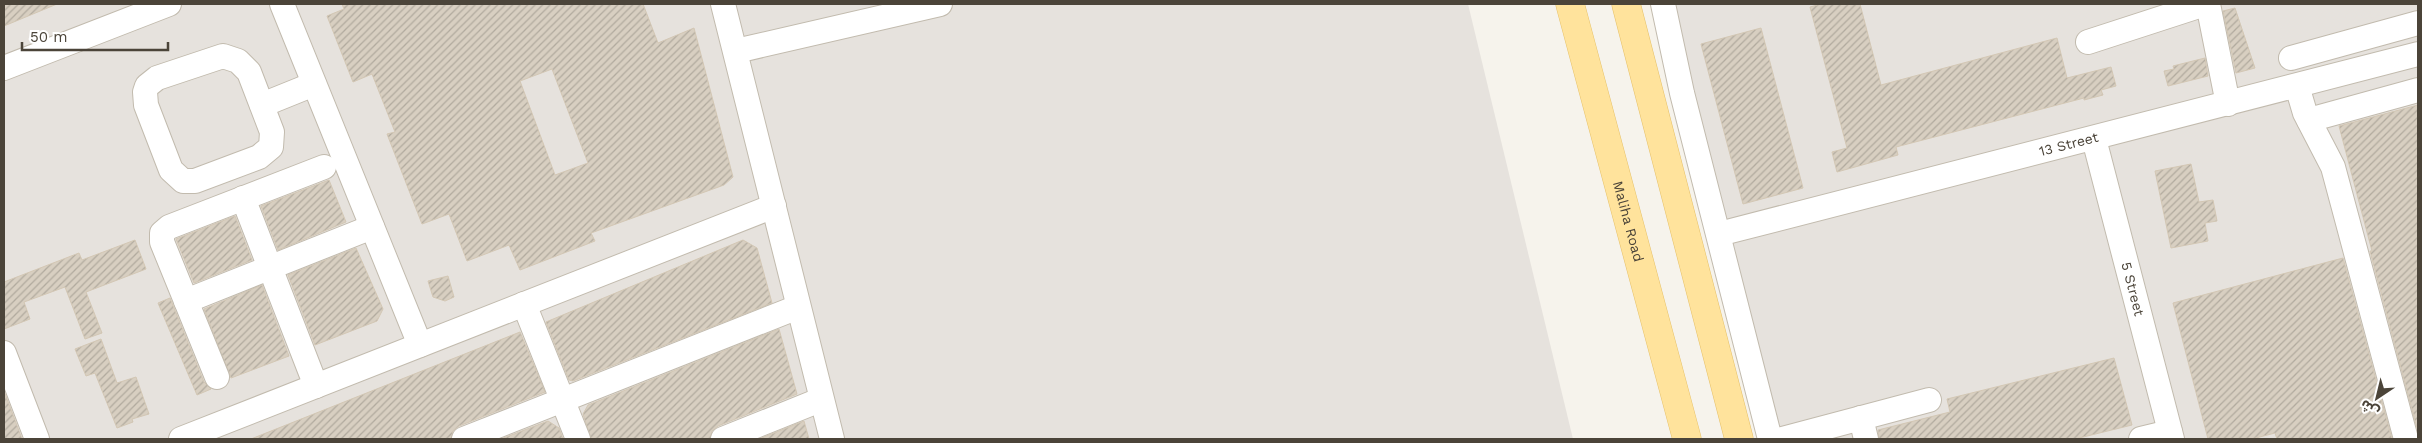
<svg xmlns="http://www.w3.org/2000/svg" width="2422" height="443" viewBox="0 0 2422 443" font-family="'Work Sans','Noto Sans Arabic',sans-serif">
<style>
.industrial{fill:#e6e2dd}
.building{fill:url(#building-hatch);stroke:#d3c7b4;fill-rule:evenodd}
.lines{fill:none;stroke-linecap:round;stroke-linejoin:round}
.minor-casing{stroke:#c2bbae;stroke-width:26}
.major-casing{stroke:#e6c16a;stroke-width:29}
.minor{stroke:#fff;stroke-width:24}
.major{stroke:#ffe39c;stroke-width:28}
.labels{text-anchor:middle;stroke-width:5;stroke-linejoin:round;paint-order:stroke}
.street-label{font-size:14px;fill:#4b4439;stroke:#fff}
</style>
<defs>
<pattern id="building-hatch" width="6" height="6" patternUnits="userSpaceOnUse" patternTransform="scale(1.25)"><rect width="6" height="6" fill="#d8cfc1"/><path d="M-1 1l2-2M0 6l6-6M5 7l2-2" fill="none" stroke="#b1aa9e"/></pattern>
</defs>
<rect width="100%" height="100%" fill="#f6f3ec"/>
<!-- industrial -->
<g class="industrial">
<path d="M4,4H1468L1573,439H4Z"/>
<path d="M1670,4H2418V439H1772Z"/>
</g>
<!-- building -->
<g class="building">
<path d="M4,4H57L4,26Z"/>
<path d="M342,4H643L658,43L694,28L733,177L724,185L591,233L595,241L520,270L509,245L467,261L449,214L422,224L387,134L395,132L372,74L353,82L327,16L344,9ZM552,69L588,163L555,175L520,81Z"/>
<path d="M1821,4H1860L1881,85L2057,38L2067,78L2111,67L2116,86L2101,90L2103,95L2084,100V98L1896,147L1898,155L1837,172L1832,152L1847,148L1810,7Z"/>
<path d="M2235,8L2255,68L2236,73L2223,11Z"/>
<path d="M1761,28L1803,188L1743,204L1701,44Z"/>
<path d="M2205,58L2208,76L2168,86L2164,71L2174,69L2173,66Z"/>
<path d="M2418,105V432L2370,251H2372L2339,126Z"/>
<path d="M2191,164L2199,202L2213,200L2217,221L2205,223L2208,241L2171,248L2155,171Z"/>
<path d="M329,180L346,222L278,250L261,206Z"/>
<path d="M235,216L252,260L194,283L176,239Z"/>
<path d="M135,240L146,269L86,292L102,333L85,339L65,287L24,302L30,319L4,329V282L79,253L82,260Z"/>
<path d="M743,240L757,248L772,303L573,381L569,380L546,322Z"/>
<path d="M356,248L383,309L377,321L315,345L288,275Z"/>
<path d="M2343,258L2392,439H2277L2275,433L2252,439H2208L2173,303Z"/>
<path d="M448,276L454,297L445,301L433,297L428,281Z"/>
<path d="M262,285L289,356L231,378L204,309Z"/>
<path d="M170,298L204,382L211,389L197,395L158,303Z"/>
<path d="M779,329L797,394L718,426L712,431L710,439H591L583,414L588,405Z"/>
<path d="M520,332L545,392L459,426L453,431L451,439H251Z"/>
<path d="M101,339L117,383L136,377L149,414L132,419L133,422L117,428L95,373L86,376L75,349Z"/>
<path d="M2114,358L2132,425L2075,439H1879L1878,430L1950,412L1947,399Z"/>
<path d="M4,391L22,439H4Z"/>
<path d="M548,421L559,428L563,439H501Z"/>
<path d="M804,421L809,439H759Z"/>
</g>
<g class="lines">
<!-- minor casing -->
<g class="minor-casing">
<g id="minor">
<path d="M282,4L420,345"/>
<path d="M723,4L832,439"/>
<path d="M1663,4L1682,93L1770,439"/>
<path d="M2208,4L2228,104"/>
<path d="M2088,42L2205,4"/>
<path d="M736,51L940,4"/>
<path d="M223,56L238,61L249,72L272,132L271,147L259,157L195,181H183L171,170L146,105L145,92L147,86L157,78Z"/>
<path d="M2291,58L2418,23"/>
<path d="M4,68L169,4"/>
<path d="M2297,86L2305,113L2333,167L2406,439"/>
<path d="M262,105L314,84"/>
<path d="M2309,120L2418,90"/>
<path id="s1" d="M2094,139L2172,439"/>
<path d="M243,198L316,386"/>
<path id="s2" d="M1719,234L2418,54"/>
<path d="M186,301L372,227"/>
<path d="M524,304L578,439"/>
<path d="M4,353L37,439"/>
<path d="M217,377L162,242V233L169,227L324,167"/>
<path d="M1861,418L1866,439"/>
<path d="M181,439L774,206"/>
<path d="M464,439L798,307"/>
<path d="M723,439L820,400"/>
<path d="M1782,439L1929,400"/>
<path d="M2141,439L2170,432"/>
</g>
</g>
<!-- major casing -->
<g class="major-casing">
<g id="major">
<path id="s3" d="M1570,4L1687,439"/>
<path d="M1626,4L1739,439"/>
</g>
</g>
<!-- minor -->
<use href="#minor" class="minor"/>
<!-- major -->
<use href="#major" class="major"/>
</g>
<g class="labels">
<!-- street labels -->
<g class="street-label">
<text dy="5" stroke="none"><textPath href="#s2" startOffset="361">13 Street</textPath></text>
<text dy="5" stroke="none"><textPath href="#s3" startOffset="225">Maliha Road</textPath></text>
<text dy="5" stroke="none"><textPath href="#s1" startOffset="155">5 Street</textPath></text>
</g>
</g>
<!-- border -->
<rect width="2422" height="443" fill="none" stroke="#4b4439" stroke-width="10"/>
<!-- north arrow -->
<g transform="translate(2377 398) rotate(215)" stroke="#ffffff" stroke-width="4" paint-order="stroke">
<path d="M0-4L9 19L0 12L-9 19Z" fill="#4b4439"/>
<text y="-8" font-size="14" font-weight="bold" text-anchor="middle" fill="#4b4439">ش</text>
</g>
<!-- scale -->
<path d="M22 42v8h146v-8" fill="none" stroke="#4b4439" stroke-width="2.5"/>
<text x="30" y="42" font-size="15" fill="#4b4439" stroke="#ffffff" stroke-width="4" paint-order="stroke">50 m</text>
</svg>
